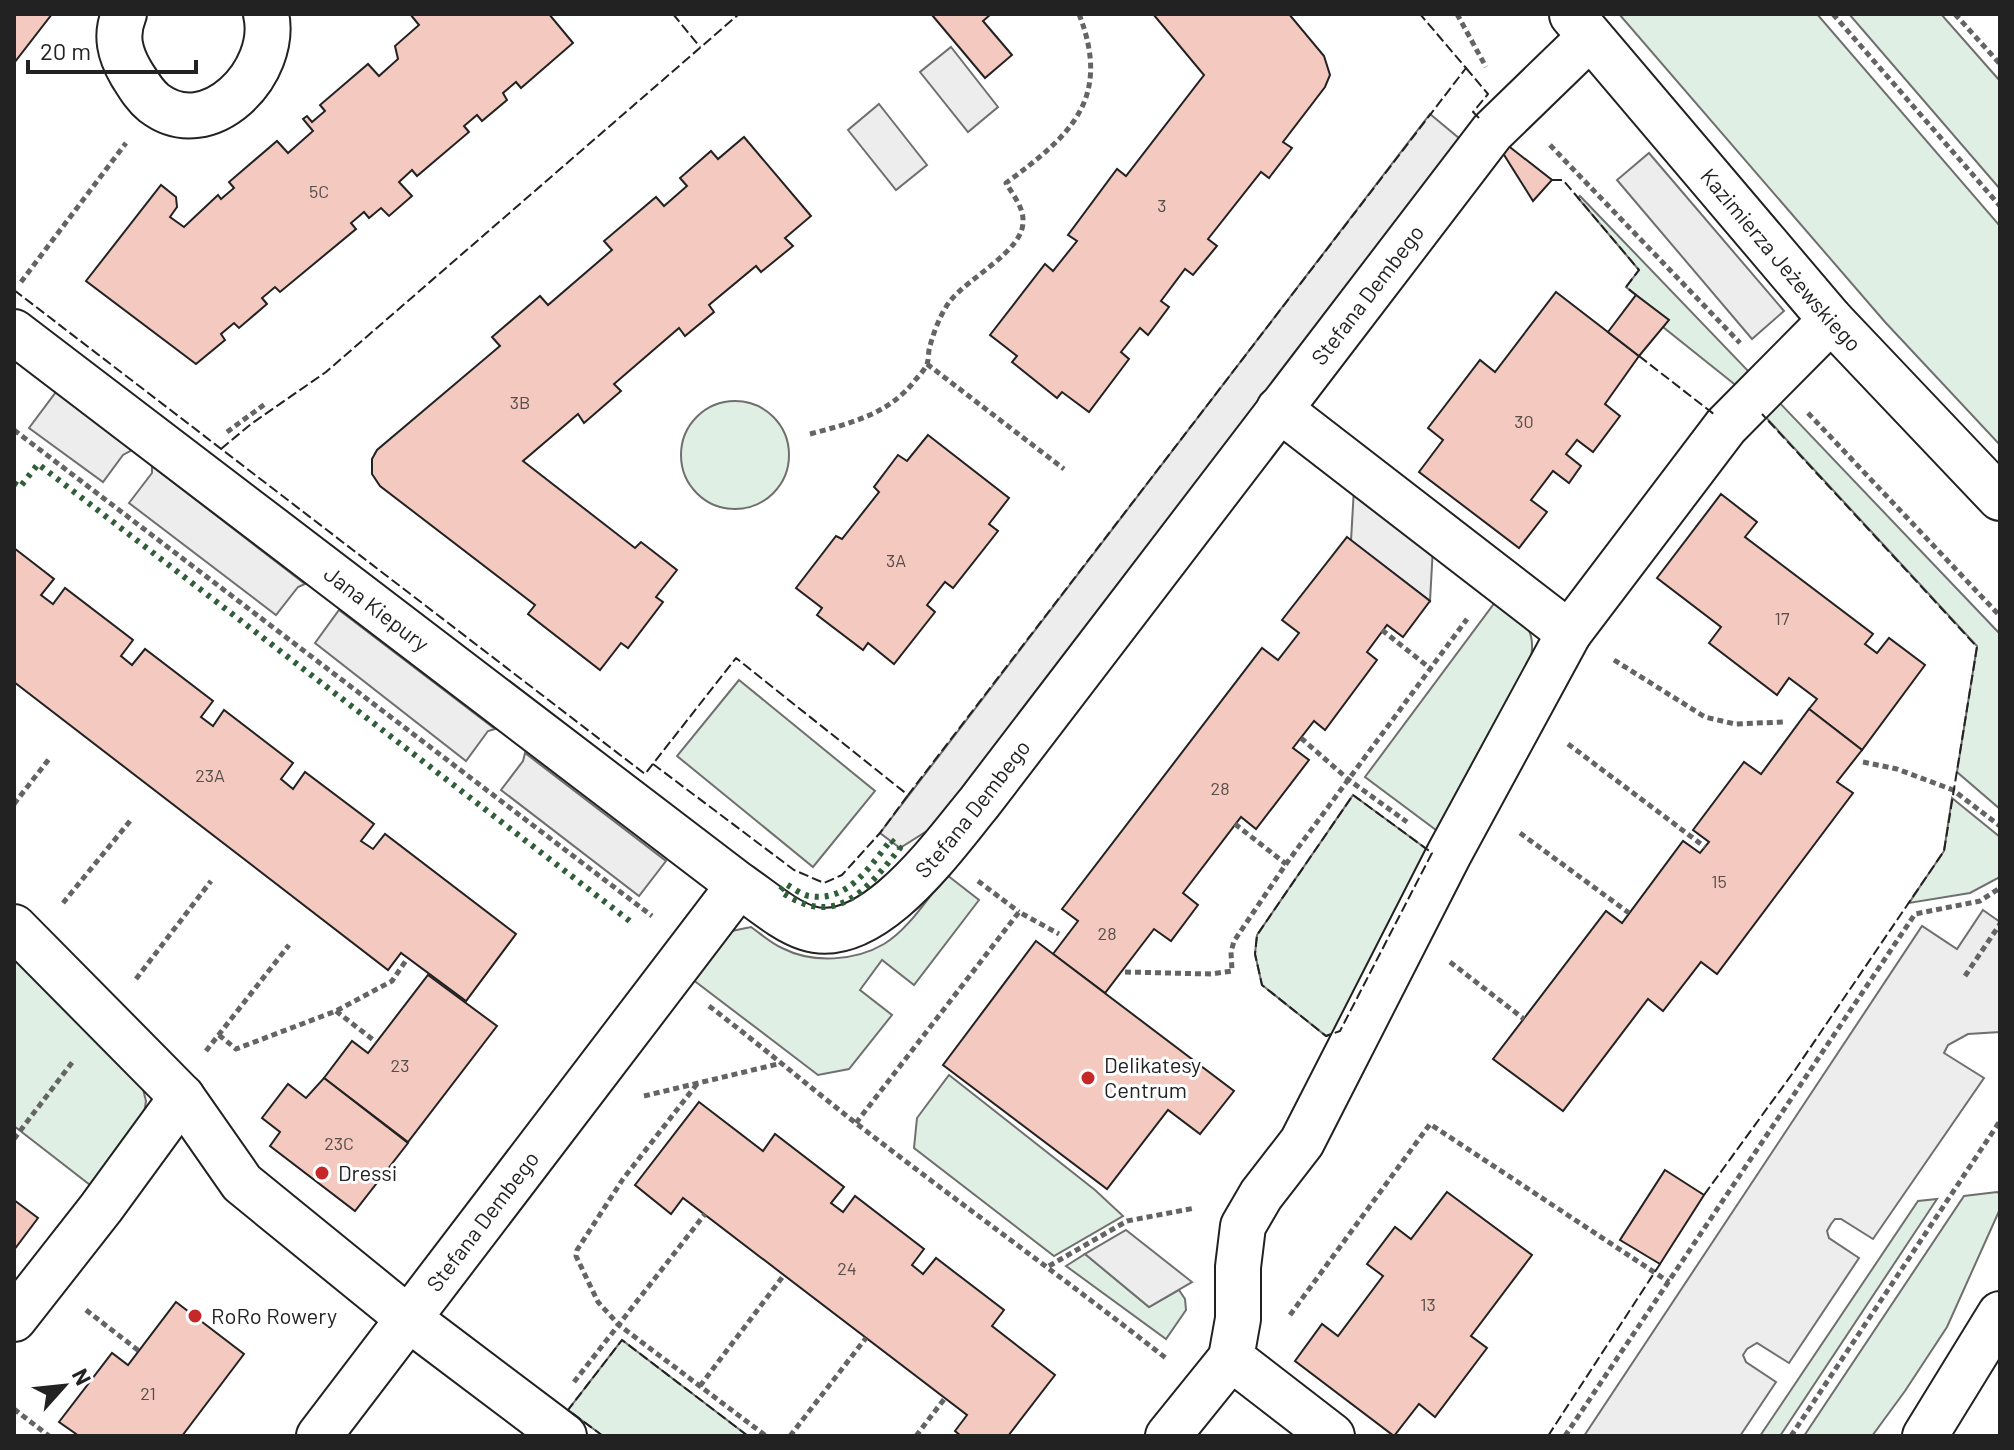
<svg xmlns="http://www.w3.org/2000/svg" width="2014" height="1450" viewBox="0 0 2014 1450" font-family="Barlow,sans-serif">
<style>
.green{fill:#e0efe3;stroke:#6f6f6f;stroke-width:2}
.parking{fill:#ededed;stroke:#6f6f6f;stroke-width:2}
.building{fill:#f3c9c0;stroke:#222;stroke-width:2}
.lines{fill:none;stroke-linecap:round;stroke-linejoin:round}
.minor-casing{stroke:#222;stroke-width:48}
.path{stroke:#646464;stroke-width:5;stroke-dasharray:6 4;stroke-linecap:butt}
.minor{stroke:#fff;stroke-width:44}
.hedge{stroke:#2f5e38;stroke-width:6;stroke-dasharray:4 6;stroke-linecap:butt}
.fence{stroke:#222;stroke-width:2;stroke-dasharray:10 4;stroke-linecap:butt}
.poi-dot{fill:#c62828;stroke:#fff;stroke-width:3}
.labels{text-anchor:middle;stroke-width:6;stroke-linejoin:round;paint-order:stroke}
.number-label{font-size:18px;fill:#564c4a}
.street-label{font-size:22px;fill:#222;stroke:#fff}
.poi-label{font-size:22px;fill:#222;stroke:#fff;text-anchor:start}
</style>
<rect width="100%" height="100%" fill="#fff"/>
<!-- green -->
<g class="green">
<path d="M1619,14H1817L2000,226V445L1885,322Z"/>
<path d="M1849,14H1941L2000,81V189Z"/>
<path d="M1580,196L1753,376L1738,387L1663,327L1668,320L1626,287L1639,270L1578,198Z"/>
<path d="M1775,398L2000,634V809L1957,772L1977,646L1761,412Z"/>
<circle cx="735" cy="455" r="54"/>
<path d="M1496,601C1524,622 1538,627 1530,664L1440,833L1365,777Z"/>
<path d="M739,680L875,791L813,867L677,756Z"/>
<path d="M1353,795L1432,853L1340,1031L1326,1036L1262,985L1255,954L1257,935Z"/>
<path d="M1952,798L2000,837V877L1970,893L1909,903L1944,851Z"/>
<path d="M947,875L979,900L914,985L882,960L860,990L892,1015L849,1069L818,1075L692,979L727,932L751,927C761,934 771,943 782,948C813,964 855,961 884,944C909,929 928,897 947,875Z"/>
<path d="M14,956L142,1085L146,1101L144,1114L94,1188L14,1126Z"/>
<path d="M949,1075L1095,1190L1123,1216L1054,1256L914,1148L917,1118Z"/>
<path d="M1997,1192L2000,1194V1209L1947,1327L1905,1391L1872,1436H1804L1964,1196Z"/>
<path d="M1937,1199L1780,1436H1760L1918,1201Z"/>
<path d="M1085,1254L1149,1307L1179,1290L1185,1299L1186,1310L1166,1339L1066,1266Z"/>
<path d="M622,1340L748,1436H603L568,1410Z"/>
</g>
<!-- parking -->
<g class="parking">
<path d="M951,47L998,107L968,132L920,72Z"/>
<path d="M879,104L927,165L896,190L848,130Z"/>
<path d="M1430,114L1460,139L949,817L900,848L880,833Z"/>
<path d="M1649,153L1784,311L1752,339L1617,180Z"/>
<path d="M56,392L132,450L123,455L103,482L29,428Z"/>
<path d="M152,466L305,584L298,587L276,615L129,503L152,473Z"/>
<path d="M1354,488L1433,547L1430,601L1351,541Z"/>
<path d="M339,610L495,729L488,731L466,761L315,643Z"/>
<path d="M525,753L666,861L639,896L501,790L523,761Z"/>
<path d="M1983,910L2000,922V1032L1968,1034L1948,1045L1944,1053L1984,1078L1873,1239L1841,1219H1835L1831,1224L1827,1231L1829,1238L1859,1258L1789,1363L1757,1343L1747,1349L1743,1355L1746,1362L1776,1382L1740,1436H1584L1922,926L1957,949Z"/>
<path d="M1126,1230L1192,1282L1149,1307L1085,1254Z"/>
</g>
<!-- building -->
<g class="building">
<path d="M14,14H52L14,63Z"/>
<path d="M410,14H549L573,43L521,88L516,82L503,93L507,100L482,121L477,115L464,126L469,132L417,176L412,170L399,182L412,196L389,216L381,208L369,218L364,212L351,223L356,229L280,292L275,287L262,298L267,304L239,328L234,323L221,334L225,340L196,364L86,281L161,185L176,197L177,207L170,217L184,227L218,195L221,199L234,188L229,182L277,141L288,153L313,131L303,119L307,116L312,122L325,111L320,105L368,64L379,76L398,59L395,46L419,25Z"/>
<path d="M934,14H991L983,21L1012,55L985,78L932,15Z"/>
<path d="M1153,14H1289L1324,56L1330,75L1325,87L1283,142L1292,148L1269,178L1261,172L1208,239L1217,246L1193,275L1185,269L1161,301L1169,307L1148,335L1140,328L1121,352L1129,359L1089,412L1062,392L1057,398L1012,362L1017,356L990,335L1045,264L1053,271L1077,241L1068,235L1117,169L1126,176L1204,75Z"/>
<path d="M744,137L811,216L785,238L793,246L761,272L756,266L709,305L714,312L685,336L679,328L614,384L621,391L584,423L578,414L523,461L635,548L641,542L677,570L656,597L663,602L628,648L621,643L600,670L528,614L535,605L380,486L372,474V459L377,450L500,346L492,337L540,296L548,305L612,250L604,241L656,197L664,206L687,186L680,178L711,151L718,159Z"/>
<path d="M1506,144L1552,180L1533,201L1501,150Z"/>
<path d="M1556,292L1639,356L1605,404L1620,416L1593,452L1577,440L1566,454L1581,466L1569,483L1553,471L1531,500L1547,512L1519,548L1419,472L1443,440L1428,428L1480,360L1495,372Z"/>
<path d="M1636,295L1669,320L1639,356L1608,332Z"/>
<path d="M928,435L1009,498L989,524L998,531L953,588L945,582L927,605L935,612L894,664L868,643L863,650L817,615L822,608L796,588L836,536L842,539L879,492L874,487L898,455L907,461Z"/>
<path d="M1721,494L1757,522L1745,537L1873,634L1865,644L1877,653L1889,638L1925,665L1862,750L1809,709L1817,699L1789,678L1777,695L1709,643L1721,627L1657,578Z"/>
<path d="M1347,537L1430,601L1403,637L1387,625L1367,652L1377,660L1325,730L1314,721L1293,748L1309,760L1256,829L1241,817L1183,893L1198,905L1171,941L1154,929L1105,993L1053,954L1078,921L1062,909L1262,648L1278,660L1299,633L1282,620Z"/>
<path d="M14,548L54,579L41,595L53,604L65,588L133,640L121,656L132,665L145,649L213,701L201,717L213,726L224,710L293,763L281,779L293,789L305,772L374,824L361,841L373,849L385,834L516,934L466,1001L401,953L388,970L14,682Z"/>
<path d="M1809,709L1862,750L1837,782L1853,793L1717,974L1701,962L1663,1011L1648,999L1563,1111L1493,1059L1606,911L1622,923L1683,841L1700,853L1709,842L1693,830L1744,762L1761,774Z"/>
<path d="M1036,941L1234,1091L1200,1134L1168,1110L1107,1189L943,1065Z"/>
<path d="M428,975L497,1026L408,1142L324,1078L352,1041L368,1053Z"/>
<path d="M324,1078L408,1143L355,1211L270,1146L280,1132L262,1118L288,1084L306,1098Z"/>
<path d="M699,1102L763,1151L775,1134L844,1187L831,1203L843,1212L855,1196L924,1249L912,1265L923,1274L936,1258L1004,1310L992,1326L1055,1375L1008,1436H961L955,1431L967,1415L683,1198L671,1214L635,1185Z"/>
<path d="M1665,1170L1704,1195L1660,1264L1620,1240Z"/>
<path d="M1447,1192L1532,1255L1471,1336L1487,1348L1435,1417L1419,1404L1394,1436L1295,1361L1322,1324L1338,1336L1383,1276L1367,1264L1395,1227L1411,1239Z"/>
<path d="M14,1200L38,1218L14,1250Z"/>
<path d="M176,1302L244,1354L182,1436H74L76,1434L59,1422L112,1353L128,1365Z"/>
</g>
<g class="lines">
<!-- minor casing -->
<g class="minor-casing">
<g id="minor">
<path d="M124,14C115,36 120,54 131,73C138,84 144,95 154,103C209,145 279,72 266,14"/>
<path id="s1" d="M1572,15L1831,320L2000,498"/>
<path id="s2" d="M14,332L739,885C760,899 783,920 807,928C872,949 944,845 979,803L1492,132L1590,37"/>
<path d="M1279,409L1569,633"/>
<path d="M14,927L182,1097L242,1183L409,1319L564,1436"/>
<path d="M14,1319L101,1208L182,1097"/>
<path d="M1231,1358L1238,1319V1267L1243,1226L1261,1195L1302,1142L1449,854L1569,633L1726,426L1831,320"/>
<path id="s3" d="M319,1436L739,885"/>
<path d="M1168,1436L1231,1358L1332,1436"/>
<path d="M1925,1436L2000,1314"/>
</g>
</g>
<!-- path -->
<g class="path">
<path d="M1457,14L1486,67"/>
<path d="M1833,14L2000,206"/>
<path d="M1955,14L2000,64"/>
<path d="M1550,145L1740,343"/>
<path d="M21,282L126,143"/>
<path d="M927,364L1064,469"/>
<path d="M1808,413L2000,616"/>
<path d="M14,430L652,916"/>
<path d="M227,432L265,404"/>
<path d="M810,434C851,423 890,414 916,379C920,375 925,369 927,364C929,359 928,351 930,346C934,331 941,313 950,301C968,278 1023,251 1023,222C1024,208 1013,195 1006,183C1071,135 1112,99 1079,14"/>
<path d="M1382,630L1431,669"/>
<path d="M1614,660L1705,717L1735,724L1784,722"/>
<path d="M1301,738L1349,780L1407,822"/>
<path d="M1568,744L1705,847"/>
<path d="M1863,762L1897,769L1953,790L2000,826"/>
<path d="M14,804L49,759"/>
<path d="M1235,824L1286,864"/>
<path d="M1520,833L1629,913"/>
<path d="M978,881L1019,912"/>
<path d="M63,903L130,821"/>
<path d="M1450,962L1524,1019"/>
<path d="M1125,972L1211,974L1232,971L1231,952L1234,941L1286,864L1467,619"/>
<path d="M1965,976L2000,924"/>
<path d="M136,979L211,881"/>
<path d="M709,1006C759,1044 807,1085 857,1124C959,1203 1065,1279 1167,1359"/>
<path d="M336,1011L376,1042"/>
<path d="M219,1035L236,1049L336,1011L392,981L407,959"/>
<path d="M206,1051L289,945"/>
<path d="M697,1084L623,1179L577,1250L576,1256L598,1302L619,1325L766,1436"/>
<path d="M644,1096L782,1063"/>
<path d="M856,1123L1019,912L1059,934"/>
<path d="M14,1139L74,1060"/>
<path d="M1049,1266L1127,1221L1195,1208"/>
<path d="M86,1310L139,1351"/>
<path d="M1290,1315L1430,1124L1669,1282"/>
<path d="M574,1382L705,1214"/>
<path d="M700,1386L784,1275"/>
<path d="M14,1409L49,1436"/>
<path d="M790,1436L866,1338"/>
<path d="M916,1436L945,1398"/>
<path d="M1565,1436L1915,914L1980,901L2000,888"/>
<path d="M1791,1436L2000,1121"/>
</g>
<!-- minor -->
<use href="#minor" class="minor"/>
<!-- hedge -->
<g class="hedge">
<path d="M14,483L20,487L38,464L631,922"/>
<path d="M891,840L900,848C866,891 835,930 780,891L786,884C793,888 802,895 809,896C848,903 870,866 891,840Z"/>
</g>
<!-- fence -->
<g class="fence">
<path d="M673,14L700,47"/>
<path d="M1999,14L2000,15"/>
<path d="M1466,68L1488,94L1473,112L1481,120"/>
<path d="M1552,180H1563L1639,270L1626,287L1636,295"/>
<path d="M14,290L645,774L736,658L908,795L1466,68L1420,14"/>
<path d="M1639,356L1715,415"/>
<path d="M221,449L251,424L326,372L739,14"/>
<path d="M653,764L794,870L824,883L842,875L880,833L908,795"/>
<path d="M1353,795L1432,853L1340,1031L1326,1036L1262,985L1255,954L1257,935Z"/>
<path d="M1704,1195L1795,1070L1944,851L1977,647L1762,414"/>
<path d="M603,1436L568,1410L622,1340L748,1436"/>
<path d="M1548,1436L1660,1264"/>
</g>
</g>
<!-- markers -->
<g class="poi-dot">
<circle cx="1088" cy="1078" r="8"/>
<circle cx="322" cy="1173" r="8"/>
<circle cx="195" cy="1316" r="8"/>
</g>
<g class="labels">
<!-- number labels -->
<g class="number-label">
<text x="319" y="198">5C</text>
<text x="1162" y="212">3</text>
<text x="520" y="409">3B</text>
<text x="1524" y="428">30</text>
<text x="896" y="567">3A</text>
<text x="1782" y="625">17</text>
<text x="210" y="782">23A</text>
<text x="1220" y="795">28</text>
<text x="1719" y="888">15</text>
<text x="1107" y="940">28</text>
<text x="400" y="1072">23</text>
<text x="339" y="1150">23C</text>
<text x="847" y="1275">24</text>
<text x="1428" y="1311">13</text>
<text x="148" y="1400">21</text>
</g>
<!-- street labels -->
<g class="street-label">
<text dy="8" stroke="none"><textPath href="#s1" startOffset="322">Kazimierza Jeżewskiego</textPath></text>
<text dy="8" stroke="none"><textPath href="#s2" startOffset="1856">Stefana Dembego</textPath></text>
<text dy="8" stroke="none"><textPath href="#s2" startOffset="456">Jana Kiepury</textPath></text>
<text dy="8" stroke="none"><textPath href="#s2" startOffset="1208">Stefana Dembego</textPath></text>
<text dy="8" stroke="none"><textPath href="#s3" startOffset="270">Stefana Dembego</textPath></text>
</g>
<!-- poi labels -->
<g class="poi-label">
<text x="1104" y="1073">Delikatesy<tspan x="1104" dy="25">Centrum</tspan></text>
<text x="338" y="1181">Dressi</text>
<text x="211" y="1324">RoRo Rowery</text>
</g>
</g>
<!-- border -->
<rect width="2014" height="1450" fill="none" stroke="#222222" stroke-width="32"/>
<!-- north arrow -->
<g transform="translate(64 1386) rotate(63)" stroke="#ffffff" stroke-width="6" paint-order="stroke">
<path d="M0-6L14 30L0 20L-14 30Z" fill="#222222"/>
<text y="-12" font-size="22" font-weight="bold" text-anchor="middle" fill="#222222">N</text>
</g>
<!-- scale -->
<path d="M28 60v12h168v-12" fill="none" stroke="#222222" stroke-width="4"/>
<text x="40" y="60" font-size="24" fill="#222222" stroke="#ffffff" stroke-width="6" paint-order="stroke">20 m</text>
</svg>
